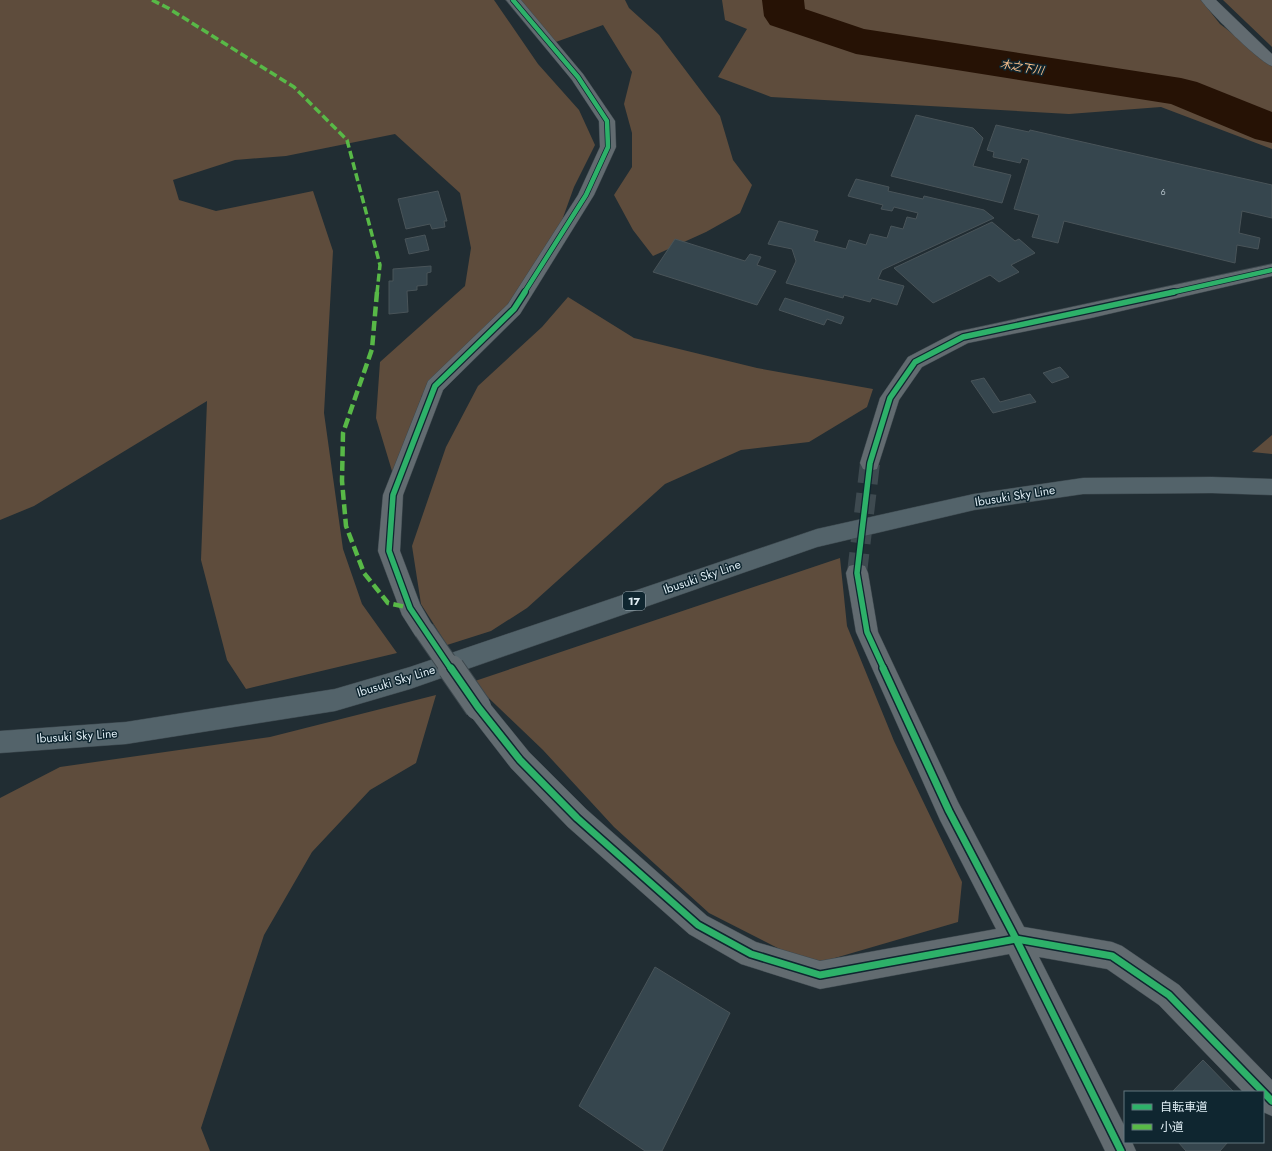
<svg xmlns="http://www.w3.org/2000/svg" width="1272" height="1151" viewBox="0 0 1272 1151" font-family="Jost,'Noto Sans JP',sans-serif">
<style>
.green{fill:#5e4c3c}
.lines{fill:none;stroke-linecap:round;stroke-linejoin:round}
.river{fill:#261205;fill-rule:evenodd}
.building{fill:#36464e;stroke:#495459}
.street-tunnel{stroke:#3e4a50;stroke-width:20;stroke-dasharray:20 10;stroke-linecap:butt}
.street-casing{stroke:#3d484e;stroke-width:1}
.primary-casing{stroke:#3d484e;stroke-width:1}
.street{fill:#626b70;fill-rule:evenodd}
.primary{fill:#53636a;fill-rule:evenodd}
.street-bridge-far1-casing{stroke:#3d484e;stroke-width:22;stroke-linecap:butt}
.street-bridge-casing{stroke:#3d484e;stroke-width:28;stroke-linecap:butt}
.street-bridge-far1{stroke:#626b70;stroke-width:20}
.street-bridge{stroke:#626b70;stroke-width:26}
.quiet-far1{stroke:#58b947;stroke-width:3.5;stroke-dasharray:8 3.5;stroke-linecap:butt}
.quiet{stroke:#58b947;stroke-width:4.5;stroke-dasharray:10 4.5;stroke-linecap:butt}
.cycleway-far2-casing{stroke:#0f2630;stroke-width:6}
.cycleway-far1-casing{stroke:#0f2630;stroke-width:8}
.cycleway-casing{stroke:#0f2630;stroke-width:10}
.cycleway-far2{stroke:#2db169;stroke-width:4.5}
.cycleway-far1{stroke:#2db169;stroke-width:5.5}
.cycleway{stroke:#2db169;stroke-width:7}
.labels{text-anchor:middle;stroke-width:3;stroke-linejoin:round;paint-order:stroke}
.far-number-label{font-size:9px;fill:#b5c3ca}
.far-water-label{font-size:11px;font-style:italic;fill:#fcc08b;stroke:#0f2630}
.shield{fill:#0f2630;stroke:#a1b1b9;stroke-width:1}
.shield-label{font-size:11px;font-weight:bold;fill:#dfedf4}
.street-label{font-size:12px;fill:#dfedf4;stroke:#0f2630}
</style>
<rect width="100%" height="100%" fill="#212d33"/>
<!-- green -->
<g class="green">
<path d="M0,0H494L538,64L579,110L595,145L574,187L556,237L516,306L422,395L395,481L376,418L380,362L465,286L471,248L460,193L395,134L286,156L235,160L173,180L179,200L216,211L313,191L333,251L324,413L343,549L362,604L397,653L246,689L227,660L201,560L207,401L34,506L0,520Z"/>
<path d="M518,0H625L629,8L659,35L720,116L733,160L752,185L740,213L706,232L653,256L633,230L614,195L632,167V133L624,104L632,72L603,25L553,43Z"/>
<path d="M722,0H1201L1220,24L1272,64V149L1161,107L1069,114L771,97L718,77L747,29L725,20Z"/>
<path d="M1223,0H1272V47L1270,45Z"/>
<path d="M568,297L634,338L757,368L873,389L867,407L809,442L741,450L665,484L527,608L491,631L447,645L421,604L412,546L446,447L478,386L542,327Z"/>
<path d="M1272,435V454L1252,452Z"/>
<path d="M840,558L847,626L894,741L962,882L958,922L811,965L709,913L614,827L543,750L472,682Z"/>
<path d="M436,695L416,763L370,790L312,852L264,935L201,1128L210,1151H0V798L60,767L270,737Z"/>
</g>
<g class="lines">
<!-- river -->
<path class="river" d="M762,0H804L805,9L864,29L1181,78L1197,82L1272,112V143L1255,139L1171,104L856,54L770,25L764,16Z"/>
</g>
<!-- building -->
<g class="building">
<path d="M916,115L973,128L983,138L973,166L1011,175L1002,203L891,176Z"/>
<path d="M996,125L1029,132L1030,130L1272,185V218L1242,211L1239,233L1260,238L1258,249L1237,245L1235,263L1064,221L1058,243L1032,237L1039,215L1014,209L1029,160L1022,158L1020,163L993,157L994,152L987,150Z"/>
<path d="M856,179L889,187L888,191L923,199L924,196L984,210L994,218L882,270L878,279L904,286L897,305L872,298L870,302L844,295L843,298L786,283L796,261L792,249L768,244L779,221L818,231L814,241L846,249L849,240L866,245L870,234L887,238L891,226L903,229L907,217L916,219L918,213L894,207L892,211L881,209L883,205L848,196Z"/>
<path d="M438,191L447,221H444L445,227L432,229L430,224L406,229L398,199Z"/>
<path d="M992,222L1015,241L1019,239L1035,253L1011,265L1019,272L999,282L990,275L933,303L894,268Z"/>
<path d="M425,235L429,250L409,254L405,239Z"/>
<path d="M675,239L745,261L750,254L761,257L757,265L776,271L757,305L653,272Z"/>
<path d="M431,266V272L427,273V285L417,286V290L407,291L408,312L389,314V281H393V269Z"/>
<path d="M785,298L844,317L841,324L827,319L824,325L779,310Z"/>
<path d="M1060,367L1069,377L1052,383L1043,373Z"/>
<path d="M984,378L1000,402L1030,394L1036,402L993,413L971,381Z"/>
<path d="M655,967L730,1013L662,1151H645L579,1106Z"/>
<path d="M1203,1060L1234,1092H1172Z"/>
<path d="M1178,1142H1228L1220,1151H1186Z"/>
</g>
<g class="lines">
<!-- street-tunnel -->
<path class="street-tunnel" d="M857,573L870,463"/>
<!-- street casing -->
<g class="street-casing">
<g id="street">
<path d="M506,0H521L583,74L615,121L616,147L594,195L520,314L443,390L403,495L400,551L420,604L435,630L432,637L424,640L416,637L402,615L378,551L383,495L428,381L508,304L578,195L600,147L599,121L572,80Z"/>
<path d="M1201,0H1216L1272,54V66C1260,63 1209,12 1201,0Z"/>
<path d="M1272,264V276L1091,318L968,343L922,367L899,400L877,469L870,471L863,469L860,463L880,398L908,357L956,332Z"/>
<path d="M857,564L865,566L868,573L878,632L958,802L1024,927L1112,942L1122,946L1179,985L1272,1080V1116L1263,1112V1092H1243L1159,1005L1107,969L1039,957L1125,1127V1142H1132L1136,1151H1105L1009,954L820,989L741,964L689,934L568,827L511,768L470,715L466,707L470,699L478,696L486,699L529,752L586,809L707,916L756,942L820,961L996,929L940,820L856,632L846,573L849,566Z"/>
</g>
</g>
<!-- primary casing -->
<g class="primary-casing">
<path id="primary" d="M1212,477L1272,479V495L1212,493L1083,494L974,510L817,547L410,689L335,711L126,744L0,753V731L126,722L335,689L410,667L817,529L974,494L1083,478Z"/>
</g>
<!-- street -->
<use href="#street" class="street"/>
<!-- primary -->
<use href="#primary" class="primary"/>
<!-- street-bridge-far1 casing -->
<g class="street-bridge-far1-casing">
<path id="street-bridge-far1" d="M424,630L451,669"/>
</g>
<!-- street-bridge casing -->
<g class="street-bridge-casing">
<path id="street-bridge" d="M451,668L478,707"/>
</g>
<!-- street-bridge-far1 -->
<use href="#street-bridge-far1" class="street-bridge-far1"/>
<!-- street-bridge -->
<use href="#street-bridge" class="street-bridge"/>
<!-- quiet-far1 -->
<path class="quiet-far1" d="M152,0L168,8L294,87L347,140L380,265L377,293"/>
<!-- quiet -->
<path class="quiet" d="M377,292L372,349L343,433L342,481L346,526L364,573L388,603L410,608"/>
<!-- cycleway-far2 casing -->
<g class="cycleway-far2-casing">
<g id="cycleway-far2">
<path d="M513,0L578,77L607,121L608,147L586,195L524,293"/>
<path d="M1170,293L1272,270"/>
</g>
</g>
<!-- cycleway-far1 casing -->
<g class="cycleway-far1-casing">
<g id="cycleway-far1">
<path d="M451,669L410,608L389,551L393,495L435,386L514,309L525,292"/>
<path d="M884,669L867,632L857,573L870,463L890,398L915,362L963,337L1174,292"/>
</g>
</g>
<!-- cycleway casing -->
<g class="cycleway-casing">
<g id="cycleway">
<path d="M451,668L478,707L520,760L577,818L698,925L751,954L820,975L1016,939L1112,956L1169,995L1272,1101"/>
<path d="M883,668L949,811L1016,939L1121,1151"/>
</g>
</g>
<!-- cycleway-far2 -->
<use href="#cycleway-far2" class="cycleway-far2"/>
<!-- cycleway-far1 -->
<use href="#cycleway-far1" class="cycleway-far1"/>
<!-- cycleway -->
<use href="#cycleway" class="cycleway"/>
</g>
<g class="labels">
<!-- far-number labels -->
<g class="far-number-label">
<text x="1163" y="195">6</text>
</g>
<!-- far-water labels -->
<g class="far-water-label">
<text transform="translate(1022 67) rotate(9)" y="4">木之下川</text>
</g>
<!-- shield labels -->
<rect class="shield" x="623" y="592" width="22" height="18" rx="3"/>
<g class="shield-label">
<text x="634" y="605">17</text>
</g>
<!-- street labels -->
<g class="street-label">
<text transform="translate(1015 496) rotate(-9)" y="4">Ibusuki Sky Line</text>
<text transform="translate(702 577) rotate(-19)" y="4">Ibusuki Sky Line</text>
<text transform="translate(396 681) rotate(-17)" y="4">Ibusuki Sky Line</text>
<text transform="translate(77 736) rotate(-4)" y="4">Ibusuki Sky Line</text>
</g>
</g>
<!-- legend -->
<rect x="1124" y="1091" width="140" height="52" fill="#0f2630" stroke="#62767e"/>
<rect x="1132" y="1104" width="20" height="6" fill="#2db169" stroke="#62767e"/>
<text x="1160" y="1111" font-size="12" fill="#dfedf4">自転車道</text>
<rect x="1132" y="1124" width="20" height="6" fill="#58b947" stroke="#62767e"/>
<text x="1160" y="1131" font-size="12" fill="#dfedf4">小道</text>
</svg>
